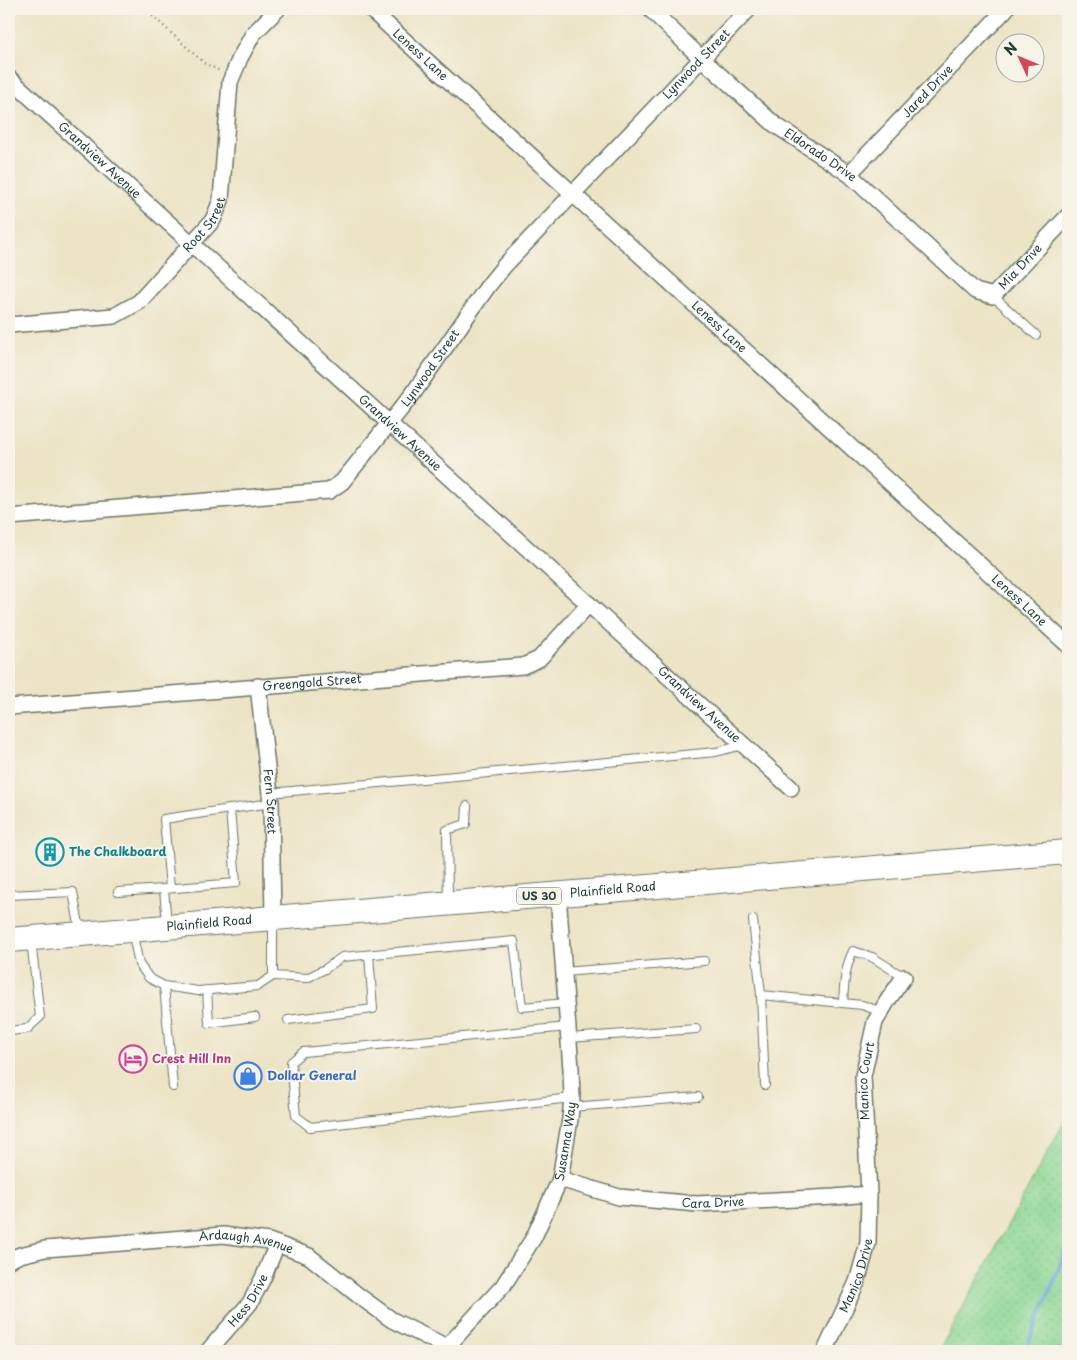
<svg xmlns="http://www.w3.org/2000/svg" width="1077" height="1360" viewBox="0 0 1077 1360" font-family="'Playpen Sans',sans-serif">
<style>
.grass{fill:url(#grass-dots);stroke:#568a64}
.lines{fill:none;stroke-linecap:round;stroke-linejoin:round}
.stream{stroke:#6da8dd;stroke-width:4}
.service-casing{stroke:#677767;stroke-width:10}
.minor-casing{stroke:#677767;stroke-width:18}
.primary-casing{stroke:#677767;stroke-width:26}
.path{stroke:#677767;stroke-width:2.5;stroke-dasharray:1 4;stroke-linecap:butt}
.service{stroke:#fff;stroke-width:8}
.minor{stroke:#fff;stroke-width:15}
.primary{stroke:#fff;stroke-width:24}
.labels{text-anchor:middle;stroke-width:4;stroke-linejoin:round;paint-order:stroke}
.shield{fill:#f7f3e8;stroke:#60746a;stroke-width:1}
.shield-label{font-size:11px;font-weight:bold;fill:#1f3d34}
.street-label{font-size:12px;fill:#1f3d34;stroke:#f7f3e8}
.culture-label{font-size:12px;font-weight:bold;fill:#0d838f;stroke:#f7f3e8;text-anchor:start}
.hotel-label{font-size:12px;font-weight:bold;fill:#b23c85;stroke:#f7f3e8;text-anchor:start}
.shop-label{font-size:12px;font-weight:bold;fill:#366cbe;stroke:#f7f3e8;text-anchor:start}
</style>
<defs>
<pattern id="grass-dots" width="8" height="8" patternUnits="userSpaceOnUse" patternTransform="scale(1.25)"><rect width="8" height="8" fill="#8cd794"/><path d="M2 2h.1M6 6h.1" fill="none" stroke="#78b980" stroke-width="1.8" stroke-linecap="round"/></pattern>
</defs>
<rect width="100%" height="100%" fill="#f7f3e8"/>
<filter id="ink" filterUnits="userSpaceOnUse"><feTurbulence type="fractalNoise" baseFrequency=".02" numOctaves="2"/><feDisplacementMap in="SourceGraphic" scale="10" xChannelSelector="R" yChannelSelector="G"/><feConvolveMatrix kernelMatrix="1 2 1 2 8 2 1 2 1" color-interpolation-filters="sRGB"/></filter>
<filter id="wash" filterUnits="userSpaceOnUse"><feTurbulence type="fractalNoise" baseFrequency=".0096" numOctaves="4" result="noise"/><feDisplacementMap in="SourceGraphic" scale="20" xChannelSelector="R" yChannelSelector="G"/><feGaussianBlur stdDeviation="1.12" result="paint"/><feColorMatrix in="noise" values="0 0 0 0 0 0 0 0 0 0 0 0 0 0 0 0 0 1.4 0 .05"/><feComposite in="paint" operator="in"/></filter>
<g filter="url(#wash)">
<rect width="100%" height="100%" fill="#ede4c6"/>
<!-- grass -->
<path class="grass" d="M1068,1115V1351H939Z"/>
<g class="lines">
<!-- stream -->
<path class="stream" d="M1025,1351L1051,1289L1068,1244"/>
</g>
</g>
<g filter="url(#ink)">
<g class="lines">
<!-- service casing -->
<g class="service-casing">
<g id="service">
<path d="M993,296L1036,335"/>
<path d="M270,793L716,752L743,745"/>
<path d="M170,888L164,819L230,809"/>
<path d="M118,892L164,889"/>
<path d="M9,895L73,892L80,930"/>
<path d="M448,901L447,830L466,824L467,806"/>
<path d="M273,920V976L307,978L325,969L342,957L514,941L522,1007L566,1003"/>
<path d="M753,920L761,995L862,1005L882,1012"/>
<path d="M167,924L164,889L236,883L230,809L271,803"/>
<path d="M132,931L139,964L149,978L164,986L198,991L258,986L273,976"/>
<path d="M563,972L704,961"/>
<path d="M164,986L173,1087"/>
<path d="M207,990L209,1023L255,1017"/>
<path d="M761,995L765,1085"/>
<path d="M843,1003C844,985 845,967 853,951L872,957L904,977"/>
<path d="M288,1020L373,1009L369,955"/>
<path d="M568,1027L303,1052L291,1062L296,1116L310,1127L572,1098"/>
<path d="M9,1031L27,1029L40,1017L31,941"/>
<path d="M569,1038L696,1029"/>
<path d="M572,1107L698,1097"/>
</g>
</g>
<!-- minor casing -->
<g class="minor-casing">
<g id="minor">
<path id="s1" d="M370,9L1068,645"/>
<path id="s2" d="M650,9L702,59L774,124L849,174L975,291L993,296L1068,216"/>
<path id="s3" d="M9,78L791,788"/>
<path id="s4" d="M849,174L1006,9"/>
<path id="s5" d="M9,325L114,316L139,302L213,220L221,200L230,82L240,58L253,34L278,9"/>
<path id="s6" d="M9,517L329,491L342,482L412,395L488,286L505,265L749,9"/>
<path id="s7" d="M258,686L271,803L273,918"/>
<path id="s8" d="M9,707L523,666L539,659L589,604"/>
<path id="s9" d="M560,1179L619,1197L697,1204L834,1197L869,1194"/>
<path id="s10" d="M9,1260L20,1255L45,1249L223,1235L269,1241L309,1256L359,1296L392,1320L455,1351"/>
<path id="s11" d="M208,1351L250,1303L264,1276L277,1244"/>
<path id="s12" d="M443,1351L503,1286L534,1237L560,1179L570,1119L572,1098L571,1069L558,894"/>
<path id="s13" d="M825,1351L857,1282L868,1243L869,1194L863,1076L875,1022L888,1000L904,977"/>
</g>
</g>
<!-- primary casing -->
<g class="primary-casing">
<g id="primary">
<path id="s14" d="M9,940L1068,852"/>
</g>
</g>
<!-- path -->
<path class="path" d="M145,9L204,63L220,71"/>
<!-- service -->
<use href="#service" class="service"/>
<!-- minor -->
<use href="#minor" class="minor"/>
<!-- primary -->
<use href="#primary" class="primary"/>
</g>
</g>
<!-- icons -->
<defs>
<g id="building-ring" transform="scale(1.4375)"><circle r="9.5" fill="#f7f3e8" stroke="#0f9aa8" stroke-width="1.5"/><path d="M-4-6H4V6H1V3H-1V6H-4ZM-2.5-4.3h1.7v1.8h-1.7ZM.8-4.3h1.7v1.8H.8ZM-2.5-1h1.7V.8h-1.7ZM.8-1h1.7V.8H.8Z" fill="#0f9aa8"/></g>
<g id="hotel-ring" transform="scale(1.4375)"><circle r="9.5" fill="#f7f3e8" stroke="#d1479c" stroke-width="1.5"/><path d="M-6-4.5h1.5V1H6V5H4.5V3h-9V5H-6ZM-4 0a1.8 1.8 0 1 1 3.6 0ZM.5 0V-2.5h3Q6-2.5 6 0Z" fill="#d1479c"/></g>
<g id="shop-ring" transform="scale(1.4375)"><circle r="9.5" fill="#f7f3e8" stroke="#3f7fe0" stroke-width="1.5"/><path d="M-5-2.5h2.3a2.7 3.5 0 0 1 5.4 0H5L5.5 6h-11ZM-1.5-2.5h3a1.5 2.3 0 0 0-3 0Z" fill="#3f7fe0"/></g>
</defs>
<g fill-rule="evenodd">
<use href="#building-ring" x="50" y="852"/>
<use href="#hotel-ring" x="133" y="1059"/>
<use href="#shop-ring" x="248" y="1076"/>
</g>
<g class="labels">
<!-- shield labels -->
<rect class="shield" x="516.5" y="887.5" width="45" height="17" rx="4"/>
<g class="shield-label">
<text x="539" y="900">US 30</text>
</g>
<!-- street labels -->
<g class="street-label">
<text dy="4" stroke="none"><textPath href="#s1" startOffset="68">Leness Lane</textPath></text>
<text dy="4" stroke="none"><textPath href="#s6" startOffset="886">Lynwood Street</textPath></text>
<text dy="4" stroke="none"><textPath href="#s4" startOffset="114">Jared Drive</textPath></text>
<text dy="4" stroke="none"><textPath href="#s2" startOffset="225">Eldorado Drive</textPath></text>
<text dy="4" stroke="none"><textPath href="#s3" startOffset="122">Grandview Avenue</textPath></text>
<text dy="4" stroke="none"><textPath href="#s5" startOffset="236">Root Street</textPath></text>
<text dy="4" stroke="none"><textPath href="#s2" startOffset="490">Mia Drive</textPath></text>
<text dy="4" stroke="none"><textPath href="#s1" startOffset="472">Leness Lane</textPath></text>
<text dy="4" stroke="none"><textPath href="#s6" startOffset="481">Lynwood Street</textPath></text>
<text dy="4" stroke="none"><textPath href="#s3" startOffset="528">Grandview Avenue</textPath></text>
<text dy="4" stroke="none"><textPath href="#s1" startOffset="878">Leness Lane</textPath></text>
<text dy="4" stroke="none"><textPath href="#s8" startOffset="304">Greengold Street</textPath></text>
<text dy="4" stroke="none"><textPath href="#s3" startOffset="932">Grandview Avenue</textPath></text>
<text dy="4" stroke="none"><textPath href="#s7" startOffset="116">Fern Street</textPath></text>
<text dy="4" stroke="none"><textPath href="#s14" startOffset="606">Plainfield Road</textPath></text>
<text dy="4" stroke="none"><textPath href="#s14" startOffset="201">Plainfield Road</textPath></text>
<text dy="4" stroke="none"><textPath href="#s13" startOffset="279">Manico Court</textPath></text>
<text dy="4" stroke="none"><textPath href="#s12" startOffset="248">Susanna Way</textPath></text>
<text dy="4" stroke="none"><textPath href="#s9" startOffset="156">Cara Drive</textPath></text>
<text dy="4" stroke="none"><textPath href="#s10" startOffset="240">Ardaugh Avenue</textPath></text>
<text dy="4" stroke="none"><textPath href="#s13" startOffset="82">Manico Drive</textPath></text>
<text dy="4" stroke="none"><textPath href="#s11" startOffset="65">Hess Drive</textPath></text>
</g>
<!-- culture labels -->
<g class="culture-label">
<text x="69" y="856">The Chalkboard</text>
</g>
<!-- hotel labels -->
<g class="hotel-label">
<text x="152" y="1063">Crest Hill Inn</text>
</g>
<!-- shop labels -->
<g class="shop-label">
<text x="267" y="1080">Dollar General</text>
</g>
</g>
<!-- margin -->
<rect width="1077" height="1360" fill="none" stroke="#f7f3e8" stroke-width="30"/>
<!-- north arrow -->
<g transform="translate(1020 58) rotate(314)"><circle r="24" fill="#f7f3e8" stroke="#a1aaa0"/>
<path d="M0-4L9 19L0 12L-9 19Z" fill="#d1495b"/>
<text y="-8" font-size="14" font-weight="bold" text-anchor="middle" fill="#1f3d34">N</text>
</g>
</svg>
